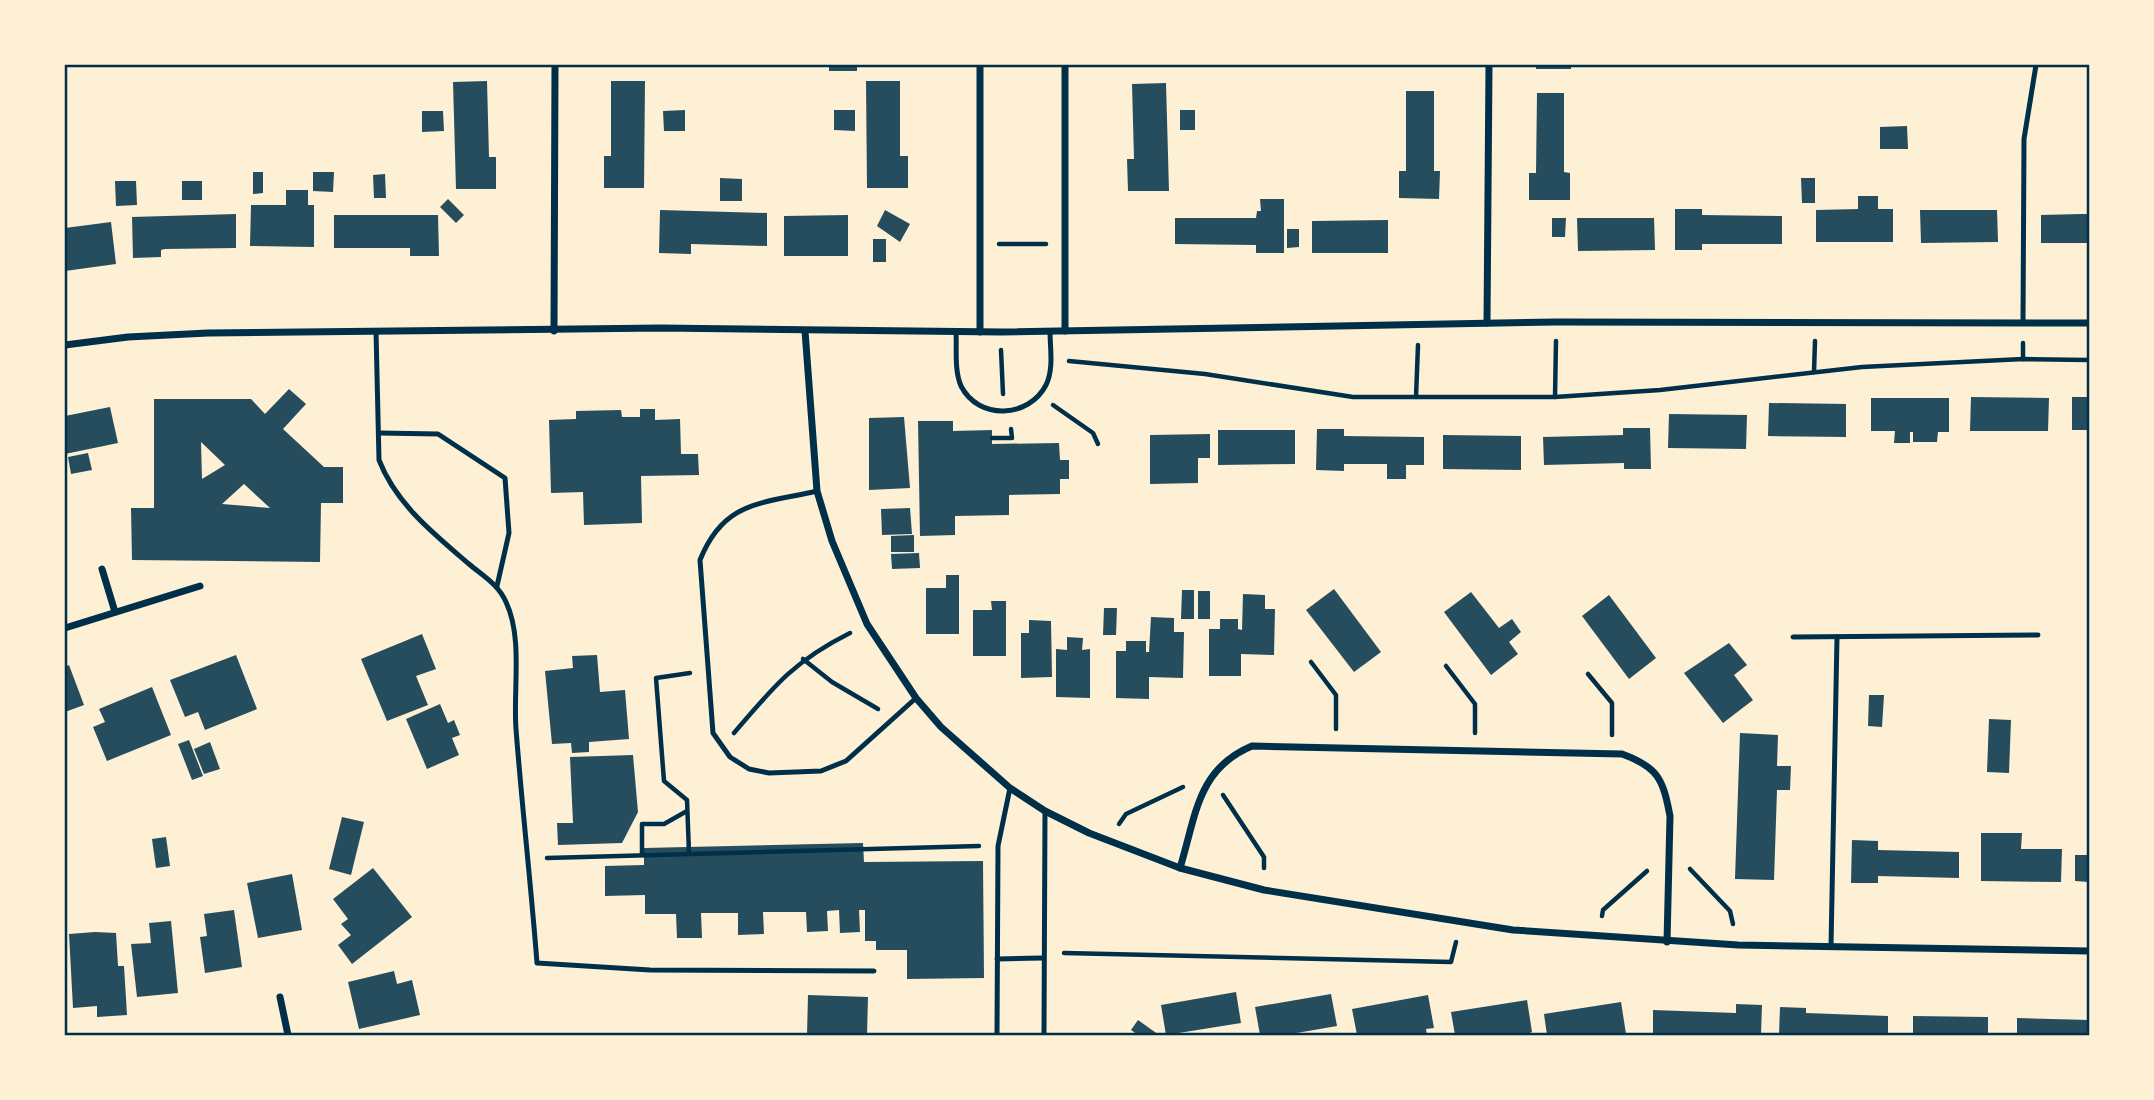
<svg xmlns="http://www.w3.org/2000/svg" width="2154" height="1100" viewBox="0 0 2154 1100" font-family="Roboto,sans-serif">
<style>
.building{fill:#264d5e;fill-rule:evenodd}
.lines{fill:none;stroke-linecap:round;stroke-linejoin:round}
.path{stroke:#003049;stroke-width:4.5}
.service{stroke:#003049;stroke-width:5}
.minor{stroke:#003049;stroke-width:7}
.neatline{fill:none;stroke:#003049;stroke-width:2.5}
</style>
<rect width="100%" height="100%" fill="#fdf0d5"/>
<!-- building -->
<g class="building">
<rect x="829" y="65" width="28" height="6"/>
<rect x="1536" y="65" width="35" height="4"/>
<path d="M487,81L489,157H496V189H456L453,82Z"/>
<path d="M611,81H645L644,188H604V156H611Z"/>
<path d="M866,81H900V156H908V188H867Z"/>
<path d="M1166,83L1169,191H1128L1127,159H1134L1132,84Z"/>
<path d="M1406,91H1434V171H1440L1439,199L1399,198V171H1406Z"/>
<path d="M1537,93H1564V172L1570,173V200H1529V173H1536Z"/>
<path d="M685,110V131H664L663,111Z"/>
<path d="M834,110H855V131L834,130Z"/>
<rect x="1180" y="110" width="15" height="20"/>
<path d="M422,111H443L444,131L422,132Z"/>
<path d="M1907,126L1908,149H1880V127Z"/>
<path d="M253,172H263V193L253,194Z"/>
<path d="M313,172H334L333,192L313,191Z"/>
<path d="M385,174L386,198H374L373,175Z"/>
<path d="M720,178L742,179V201H720Z"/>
<path d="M1801,178H1815V203H1802Z"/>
<path d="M115,181H136L137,205L116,206Z"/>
<rect x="182" y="181" width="20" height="19"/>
<path d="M286,190H308V205H314V247L250,246L251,205H286Z"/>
<path d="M1858,196H1878V209H1893V242H1816V210L1858,209Z"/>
<path d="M448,199L464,215L456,223L440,207Z"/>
<path d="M1260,199H1284V253H1256V245L1175,244V218H1256L1257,211H1261Z"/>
<path d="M1675,209H1702V215L1782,216V244H1702V250H1675Z"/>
<path d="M660,210L767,213V246L691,244V254L659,253Z"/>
<path d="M885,210L910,224L900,242L877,226Z"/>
<path d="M1920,210H1997L1998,242L1921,243Z"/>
<path d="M236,214V248L165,249L161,250V257L133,258L132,217Z"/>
<path d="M2081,214H2089V243H2041V215Z"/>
<path d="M334,215H438L439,256H410V248H334Z"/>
<path d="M848,215V256H784V216Z"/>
<path d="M1552,218H1566L1565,237H1552Z"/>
<path d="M1577,218H1654L1655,250L1578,251Z"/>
<path d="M1388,220V253H1312V221Z"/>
<path d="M111,222L116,264L65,271V228Z"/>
<path d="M1287,229H1299V247L1287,248Z"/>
<rect x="873" y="239" width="13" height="23"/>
<path d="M289,389L306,404L283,429L324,467H343V503H321L320,562L132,560L131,508H154V399H251L265,414ZM201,442L225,465L202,479ZM244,484L270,508L222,504Z"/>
<path d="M1971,397L2049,398L2048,431H1970Z"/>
<rect x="2072" y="397" width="17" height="33"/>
<path d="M1871,398H1949V432H1938L1937,442H1913V432H1910V443H1894L1895,431H1871Z"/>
<path d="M1769,403L1846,404V437L1768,436Z"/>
<path d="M110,407L118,443L65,454V416Z"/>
<path d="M640,409H655V420L680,419L681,454H698L699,475L641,476L642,523L584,525L583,492L551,493L549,420L576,419V411L621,410L622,417H640Z"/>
<path d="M1669,414L1747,415L1746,449L1668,448Z"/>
<path d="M904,417L910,488L869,490V418Z"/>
<path d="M918,421H953V431L992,430V444L1059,443L1060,460H1069V479H1060V494L1009,495V515L955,516V535L920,536Z"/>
<path d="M1623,428H1650L1651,469H1624V463L1544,465L1543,437L1623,435Z"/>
<path d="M1317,429H1344V436L1424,437V465H1406V479H1387V464H1344V471L1316,470Z"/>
<path d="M1218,430H1295V464L1218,465Z"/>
<path d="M1210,434V458H1198V483L1150,484V435Z"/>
<path d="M1443,435L1521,436V470L1443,469Z"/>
<path d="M88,453L92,470L71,474L68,457Z"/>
<path d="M910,508L912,534L882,535L881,509Z"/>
<path d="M914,535V552H891V536Z"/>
<path d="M919,553L920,568L892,569L891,554Z"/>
<path d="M946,575H959V634H926V588H946Z"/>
<path d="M1334,589L1381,652L1354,672L1306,610Z"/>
<path d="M1182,590H1194V619H1181Z"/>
<rect x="1198" y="591" width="12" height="28"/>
<path d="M1471,592L1499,628L1512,619L1521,632L1509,642L1518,654L1491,675L1444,612Z"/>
<path d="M1243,594L1265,595V609H1275L1274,655L1241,654V676H1209V629H1220V619H1238V629L1242,630Z"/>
<path d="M1609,595L1656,658L1629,679L1582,616Z"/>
<path d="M991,601H1006V656H973V610H992Z"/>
<path d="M1104,608H1117L1116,635H1103Z"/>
<path d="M1151,617L1174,618V632H1184L1183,678L1149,677V699L1116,698V651H1126V641H1146V652H1149Z"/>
<path d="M1029,620L1051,621L1052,677L1021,678V633H1029Z"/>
<path d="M422,634L436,669L416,676L428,705L387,721L361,659Z"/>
<path d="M1067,637L1083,638L1082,650L1090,649V698L1056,697V649L1067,650Z"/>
<path d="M1729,643L1747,665L1734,675L1753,700L1723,723L1684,673Z"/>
<path d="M236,655L257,709L205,730L198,712L185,717L170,680Z"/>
<path d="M597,655L600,692L625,690L629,739L589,742V752L572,753L571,743L552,744L545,671L573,668L572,656Z"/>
<path d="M69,665L84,705L65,712V667Z"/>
<path d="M152,687L171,735L107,761L93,727L105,722L99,709Z"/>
<path d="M1869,695H1884L1882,727L1868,726Z"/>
<path d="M440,704L448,723L454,720L460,735L452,738L459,755L427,769L406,719Z"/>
<path d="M1989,719L2011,720L2009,773L1987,772Z"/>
<path d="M1740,733L1778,735L1777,766H1791L1790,790H1777L1774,880L1735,879Z"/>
<path d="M189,740L203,776L192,780L178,744Z"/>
<path d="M210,742L220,769L204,774L194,749Z"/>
<path d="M633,755L638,812L622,843L558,845L557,823H573L570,757Z"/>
<path d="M342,817L364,822L351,875L329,869Z"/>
<path d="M1981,833H2022L2021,849H2062L2061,882L1981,881Z"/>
<path d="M166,837L170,866L156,868L152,839Z"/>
<path d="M1852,840L1878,841V850L1959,852V878L1878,876V883H1851Z"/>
<path d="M863,843L864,862L983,861L984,978L907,979V950H876V941H865V910H859L860,932L840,933L839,910L827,911L828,931L807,932L806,912H763L764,934L738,935V913H701L702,938H677L676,914H645V895L605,896V866L644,865V848Z"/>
<path d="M2075,855H2089V882L2075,881Z"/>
<path d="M373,868L412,917L352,964L338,945L351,935L341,924L348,919L333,899Z"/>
<path d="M292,874L302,930L258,938L247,883Z"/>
<path d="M234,910L242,967L205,973L200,937L207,936L204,914Z"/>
<path d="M171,921L178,993L137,997L131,944L151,943L149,923Z"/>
<path d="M95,932L116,933L118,966H124L127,1015L97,1017V1006L73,1008L69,934Z"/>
<path d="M394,971L397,984L412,980L420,1015L359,1029L348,982Z"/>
<path d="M1236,992L1241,1023L1166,1035L1161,1005Z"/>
<path d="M1331,994L1337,1026L1285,1035H1260L1255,1007Z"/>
<path d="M808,995L868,997L867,1035H807Z"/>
<path d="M1428,995L1434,1028L1426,1029L1427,1035H1357L1352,1009Z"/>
<path d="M1527,1000L1532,1032L1525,1035H1455L1451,1012Z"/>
<path d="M1621,1002L1626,1034L1547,1035L1544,1014Z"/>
<path d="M1736,1004L1762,1005L1761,1035H1653V1010L1736,1013Z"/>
<path d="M1780,1007L1806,1008V1013L1888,1016V1035H1779Z"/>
<path d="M1913,1016L1988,1017V1035H1913Z"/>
<path d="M2017,1018L2089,1020V1035H2017Z"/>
<path d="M1138,1020L1159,1035H1138L1131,1030Z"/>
</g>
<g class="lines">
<!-- path -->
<g class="path">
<path d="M999,244H1046"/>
<path d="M1001,350L1003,394"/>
<path d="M2023,359V343"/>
<path d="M1069,361L1205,374L1353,397H1555L1660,390L1862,367L2023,359L2089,360"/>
<path d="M1814,372L1815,341"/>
<path d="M1416,397L1418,345"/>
<path d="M1555,397L1556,341"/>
<path d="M1053,405L1093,433L1098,444"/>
<path d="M992,438H1012L1011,429"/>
<path d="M803,659L832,682L878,709"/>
<path d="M1311,662L1336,695V729"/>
<path d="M1446,666L1475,704V733"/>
<path d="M1588,674L1612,703V735"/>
<path d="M734,733C774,686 794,661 850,633"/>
<path d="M1223,795L1264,857V868"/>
<path d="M1119,824L1126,814L1183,787"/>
<path d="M689,853L687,800L664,781L656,678L690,673"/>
<path d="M642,854V824H664L687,811"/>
<path d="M547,858L979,846"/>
<path d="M1690,869L1730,911L1733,924"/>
<path d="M1602,916L1603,910L1647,871"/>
<path d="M1064,953L1451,962L1456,942"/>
</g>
<!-- service -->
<g class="service">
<path d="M2023,323L2024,139L2036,65"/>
<path d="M376,331L379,460C396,504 434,534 469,564C483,576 498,584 506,602C523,638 513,689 516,729C522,807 531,885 537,963L650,970L874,971"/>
<path d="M956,331C957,348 954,370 961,386C979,421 1029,418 1046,385C1054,369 1050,348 1050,331"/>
<path d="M379,433L438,434L505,478L509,533L497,586"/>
<path d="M817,491C762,504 724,500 700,560L713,733L730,757L749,769L769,773L821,771L846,761L916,698"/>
<path d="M1793,637L2038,635"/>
<path d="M1831,947L1837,637"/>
<path d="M997,959L1043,958"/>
<path d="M997,1035L998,846L1010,788"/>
<path d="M1044,1035L1045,811"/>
</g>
<!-- minor -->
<g class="minor">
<path d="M1487,323L1489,65"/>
<path d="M554,331L555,65"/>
<path d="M805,331L817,491L832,541L867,624L916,698L941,727L1010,788L1045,811L1089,833L1180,868L1264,890L1513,930L1738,945L2089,951"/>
<path d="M1065,331V65"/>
<path d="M980,332V65"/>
<path d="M65,345L128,337L208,333L661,328L1001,332L1557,322L2089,323"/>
<path d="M102,569L115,612"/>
<path d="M65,628L200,586"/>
<path d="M1180,868C1196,816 1197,769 1252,746L1622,754C1658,767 1663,779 1670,816L1667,942"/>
<path d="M280,997L288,1035"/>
</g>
</g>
<!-- border -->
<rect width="2154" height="1100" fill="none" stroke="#fdf0d5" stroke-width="133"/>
<rect x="66" y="66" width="2022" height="968" class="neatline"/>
</svg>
